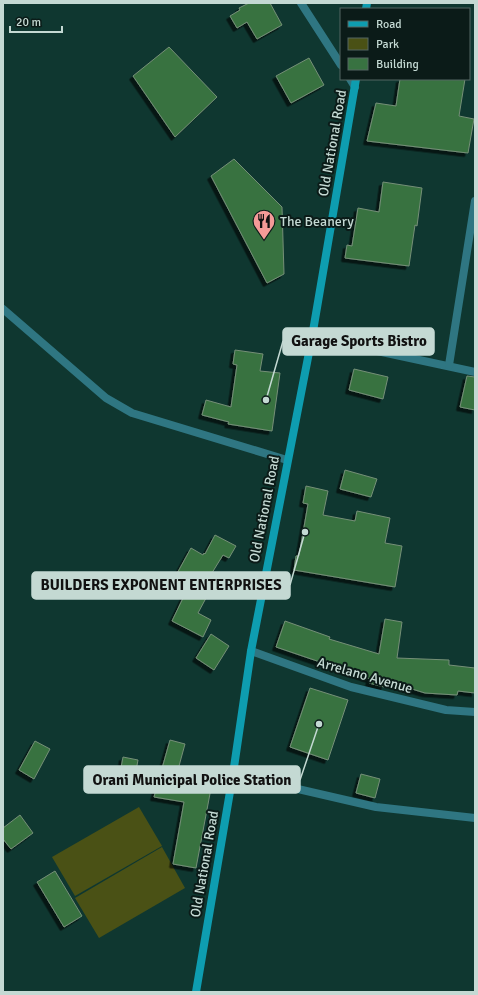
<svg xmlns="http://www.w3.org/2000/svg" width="478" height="995" viewBox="0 0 478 995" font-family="Signika,sans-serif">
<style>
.green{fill:#4a5115}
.building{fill:#387241;stroke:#758f77;filter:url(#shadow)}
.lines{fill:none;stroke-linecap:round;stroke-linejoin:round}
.service{stroke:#2f7682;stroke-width:8}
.minor{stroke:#2f7682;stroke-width:8}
.secondary{stroke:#0e9db0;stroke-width:8}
.labels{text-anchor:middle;stroke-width:4;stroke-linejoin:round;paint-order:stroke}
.street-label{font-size:14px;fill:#c4d9d3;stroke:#0b1b18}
.poi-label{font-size:14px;fill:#c4d9d3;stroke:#0b1b18;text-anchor:start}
.leader{fill:none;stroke:#c4d9d3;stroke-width:1.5}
.callout-dot{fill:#c4d9d3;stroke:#0b1b18;stroke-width:1.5}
.callout{fill:#c4d9d3;stroke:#c4d9d3;stroke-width:1.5}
.callout-label{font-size:15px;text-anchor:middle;font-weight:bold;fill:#111}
</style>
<defs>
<filter id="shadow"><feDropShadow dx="-3.5" dy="3.5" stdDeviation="0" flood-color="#0009"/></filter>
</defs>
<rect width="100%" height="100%" fill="#0f3730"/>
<!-- green -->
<g class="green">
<path d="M139,807L162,846L75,896L52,857Z"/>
<path d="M162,847L185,888L99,938L75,898Z"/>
</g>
<!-- building -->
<g class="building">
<path d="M249,3H270L282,25L257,39L247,22L237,28L230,16L240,10L239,8Z"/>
<path d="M169,47L217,97L175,137L133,76Z"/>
<path d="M309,58L324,85L291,103L276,76Z"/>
<path d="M400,79H465L459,116L474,119L468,153L367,141L376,103L396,106Z"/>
<path d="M234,159L282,207L284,274L267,283L211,176Z"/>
<path d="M383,182L422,188L417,226L415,225L409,266L345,258L347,245L352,246L358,208L379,212Z"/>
<path d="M235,350L263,354L260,371L280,373L272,431L228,424L229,422L202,415L206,400L231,407L237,365L233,364Z"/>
<path d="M354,369L388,377L383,399L349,390Z"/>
<path d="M467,376L475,377V410L460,407Z"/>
<path d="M345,470L377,479L371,497L340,489Z"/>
<path d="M306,486L328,491L323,515L355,521L357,511L390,518L385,543L402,546L395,587L294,570L296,556H299L308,504L303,503Z"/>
<path d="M215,535L236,546L229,558L223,555L207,581L213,585L198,613L211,620L203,637L172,621L184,596L169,588L191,548L203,555L204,553L205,554Z"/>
<path d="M385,619L402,622L397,658L449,660V665L475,668V693L458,691L457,695L425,693L386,681L384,687L369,683L370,679L276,647L285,621L330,637L329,639L379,654Z"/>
<path d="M211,634L229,646L214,670L196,658Z"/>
<path d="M310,688L348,700L328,760L290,747Z"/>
<path d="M170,740L185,744L176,777L212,783L196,868L173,864L184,802L154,797Z"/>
<path d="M35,741L50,749L34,779L19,770Z"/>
<path d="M123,757L138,760L134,782L119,779Z"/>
<path d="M361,774L380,779L375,798L356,793Z"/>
<path d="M20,815L33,833L11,849L3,839V828Z"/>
<path d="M55,871L82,916L64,927L37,882Z"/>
</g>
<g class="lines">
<!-- service -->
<g class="service">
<path d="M301,3L341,65"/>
<path d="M350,79L355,87"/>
<path d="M233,774L376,807L475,818"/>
</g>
<!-- minor -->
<g class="minor">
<path d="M3,309L106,398L132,413L287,460"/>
<path d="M312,337L475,372"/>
<path d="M449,365L475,201"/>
<path d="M251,651L351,687L446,710L475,712"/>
</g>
<!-- secondary -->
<g class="secondary">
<path d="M366,9L367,3"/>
<path d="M196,992L233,774L251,651L312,337L356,79"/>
</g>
</g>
<!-- icons -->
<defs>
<g id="restaurant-pin" transform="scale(1.15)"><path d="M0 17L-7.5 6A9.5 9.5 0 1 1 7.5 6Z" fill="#f59b98" stroke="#0b1b18"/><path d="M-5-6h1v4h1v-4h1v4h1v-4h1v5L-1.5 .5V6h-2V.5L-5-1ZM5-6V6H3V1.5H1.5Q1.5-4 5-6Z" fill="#111"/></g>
</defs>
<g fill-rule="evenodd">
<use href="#restaurant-pin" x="264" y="221"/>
</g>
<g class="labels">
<!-- street labels -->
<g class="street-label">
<text transform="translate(332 143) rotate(-80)" y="5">Old National Road</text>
<text transform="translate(264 509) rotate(-79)" y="5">Old National Road</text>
<text transform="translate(365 675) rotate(16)" y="5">Arrelano Avenue</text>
<text transform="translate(204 864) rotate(-80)" y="5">Old National Road</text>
</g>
<!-- poi labels -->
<g class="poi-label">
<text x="280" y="226">The Beanery</text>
</g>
</g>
<!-- callouts -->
<path class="leader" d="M266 400L283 341M305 532L290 585M319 724L300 780"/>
<g class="callout-dot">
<circle cx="266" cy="400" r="4"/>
<circle cx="305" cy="532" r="4"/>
<circle cx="319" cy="724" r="4"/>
</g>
<g class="callout">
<rect x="283" y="328" width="151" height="27" rx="4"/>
<rect x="32" y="572" width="258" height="27" rx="4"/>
<rect x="84" y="766" width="216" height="27" rx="4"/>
</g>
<g class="callout-label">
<text x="359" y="346">Garage Sports Bistro</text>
<text x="161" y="590">BUILDERS EXPONENT ENTERPRISES</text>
<text x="192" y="785">Orani Municipal Police Station</text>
</g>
<!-- border -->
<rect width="478" height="995" fill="none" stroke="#c4d9d3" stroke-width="8"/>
<!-- legend -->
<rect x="340" y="8" width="130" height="72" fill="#0b1b18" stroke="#556763"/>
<rect x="348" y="21" width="20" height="6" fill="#0e9db0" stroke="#556763"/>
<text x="376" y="28" font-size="12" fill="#c4d9d3">Road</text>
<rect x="348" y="38" width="20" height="12" fill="#4a5115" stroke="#556763"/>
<text x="376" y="48" font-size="12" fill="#c4d9d3">Park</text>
<rect x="348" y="58" width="20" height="12" fill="#387241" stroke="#556763"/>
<text x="376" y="68" font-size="12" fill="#c4d9d3">Building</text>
<!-- scale -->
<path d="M10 26v6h52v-6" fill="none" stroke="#c4d9d3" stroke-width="2"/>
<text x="16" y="26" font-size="12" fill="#c4d9d3" stroke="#0b1b18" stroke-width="3" paint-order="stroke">20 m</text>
</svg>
